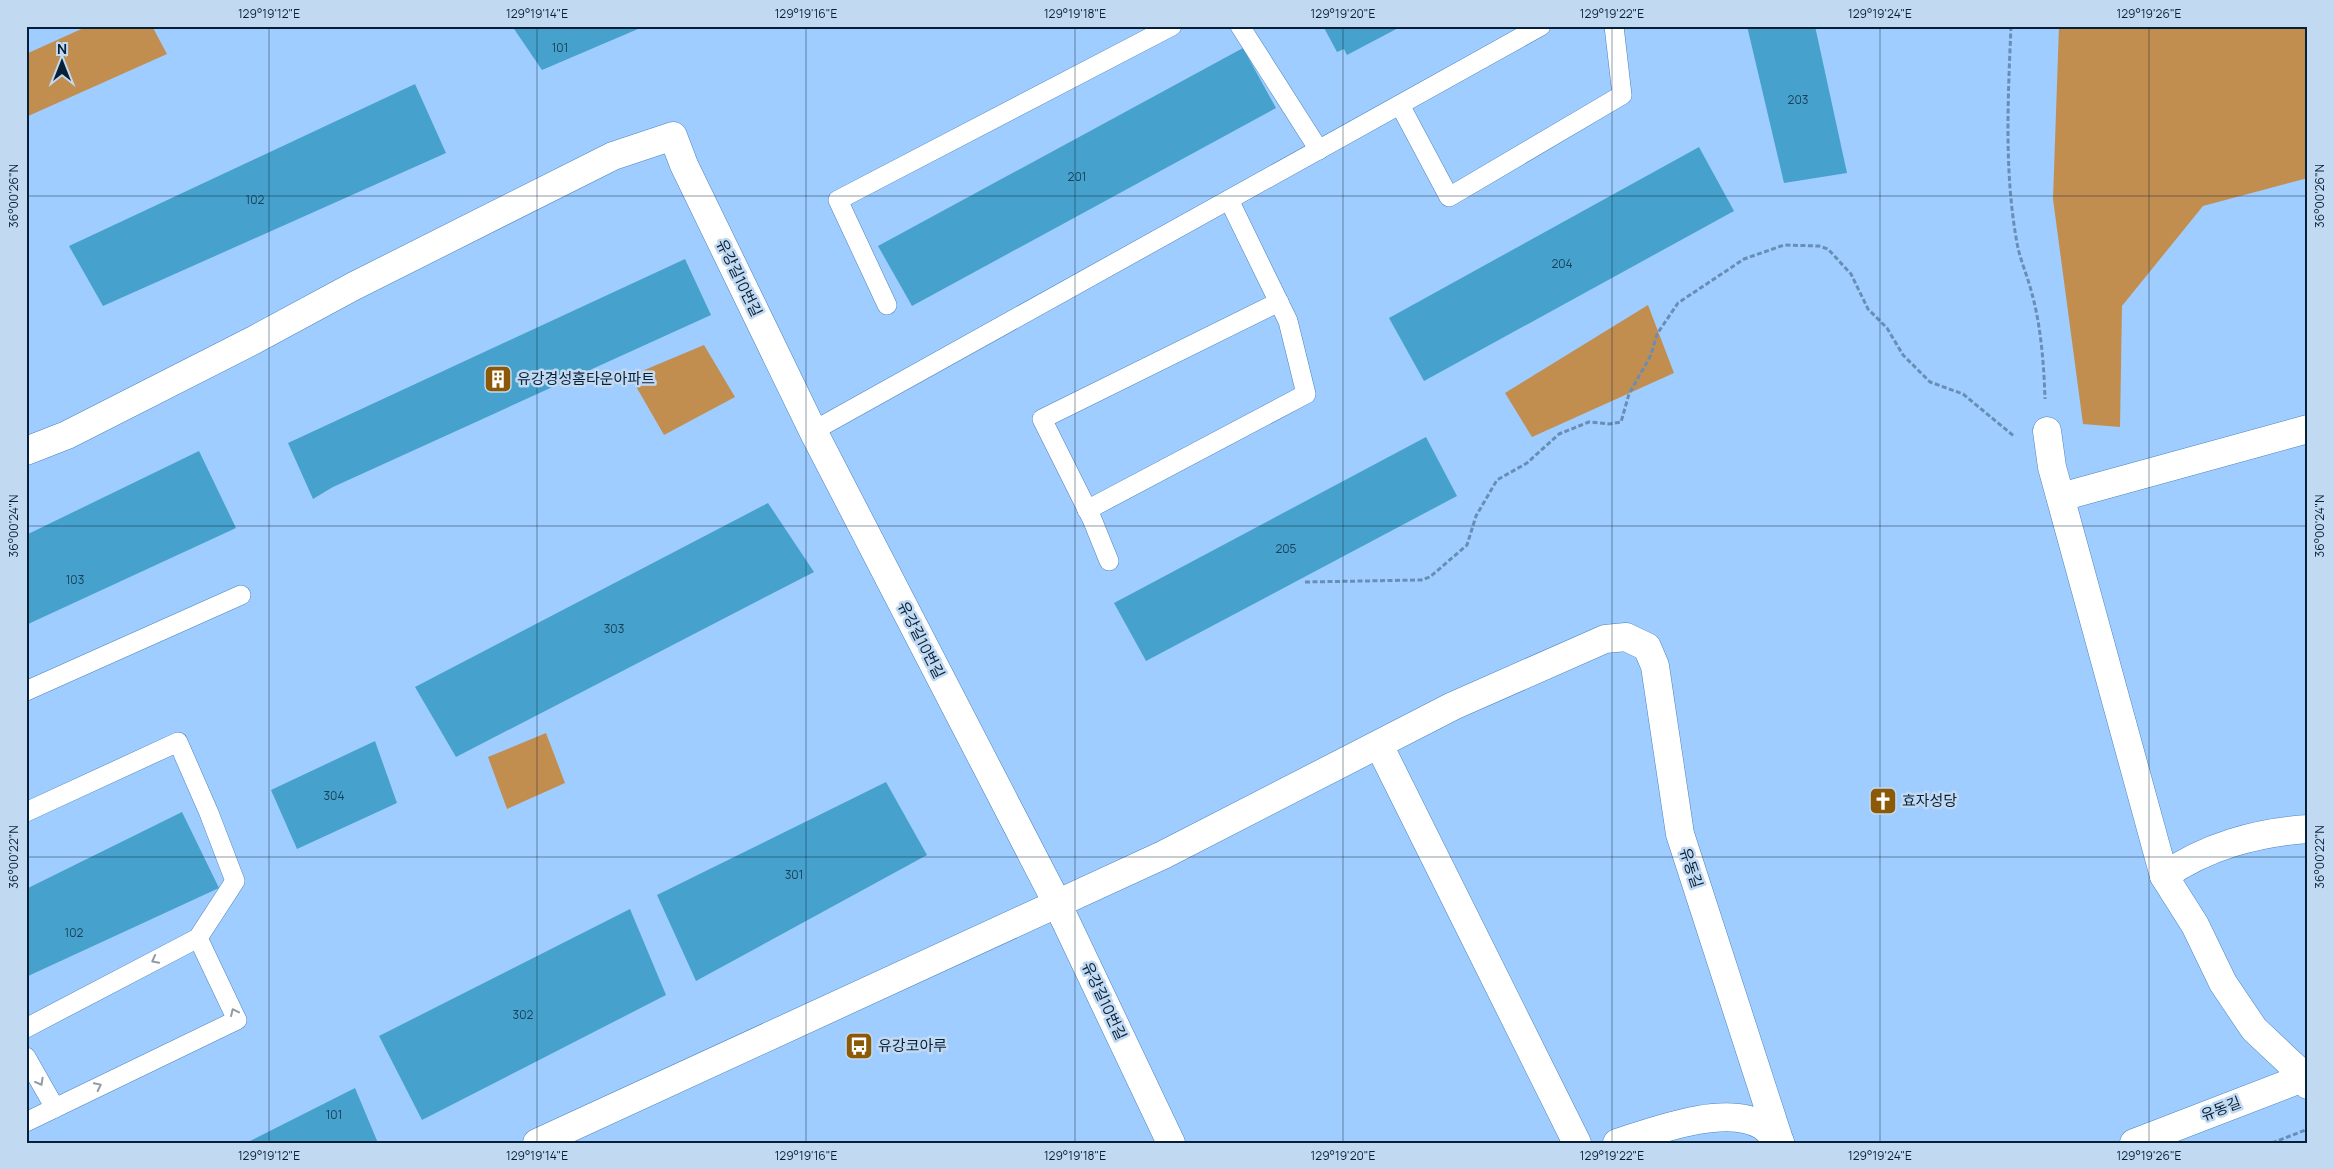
<svg xmlns="http://www.w3.org/2000/svg" width="2334" height="1169" viewBox="0 0 2334 1169" font-family="Manrope,'Noto Sans KR',sans-serif">
<style>
.green{fill:#c18e50}
.building{fill:#46a2cc}
.lines{fill:none;stroke-linecap:round;stroke-linejoin:round}
.service-casing{stroke:#4b83bc;stroke-width:20}
.minor-casing{stroke:#4b83bc;stroke-width:29}
.path{stroke:#688eb6;stroke-width:3;stroke-dasharray:5 2.5;stroke-linecap:butt}
.service{stroke:#fff;stroke-width:19}
.minor{stroke:#fff;stroke-width:28}
.oneway{stroke:#909ba5}
.ticks{fill:none;stroke:#082037;stroke-width:1;stroke-opacity:0.45}
.labels{text-anchor:middle;stroke-width:5;stroke-linejoin:round;paint-order:stroke}
.number-label{font-size:12px;fill:#18405c}
.street-label{font-size:15px;fill:#082037;stroke:#c2d9f2}
.poi-label{font-size:15px;fill:#082037;stroke:#c2d9f2;text-anchor:start}
.neatline{fill:none;stroke:#082037;stroke-width:2}
.ticks-label{font-size:12px;text-anchor:middle;fill:#082037}
</style>
<rect width="100%" height="100%" fill="#a0cdff"/>
<!-- green -->
<g class="green">
<path d="M88,26H152L167,54L26,117V54Z"/>
<path d="M2059,26H2308V178L2203,206L2122,306L2120,427L2083,424L2053,199Z"/>
<path d="M1648,305L1674,373L1532,437L1505,393Z"/>
<path d="M704,345L735,397L664,435L630,376Z"/>
<path d="M546,733L565,783L507,809L488,757Z"/>
</g>
<!-- building -->
<g class="building">
<path d="M512,26H645L542,70Z"/>
<path d="M1323,26H1402L1347,55L1344,49L1337,52Z"/>
<path d="M1747,26H1815L1847,173L1784,183Z"/>
<path d="M1243,48L1276,108L912,306L878,246Z"/>
<path d="M415,84L446,153L103,306L69,246Z"/>
<path d="M1699,147L1734,211L1424,381L1389,318Z"/>
<path d="M685,259L711,315L333,487L313,499L288,443Z"/>
<path d="M1426,437L1457,496L1146,661L1114,603Z"/>
<path d="M199,451L236,528L26,625V535Z"/>
<path d="M768,503L814,572L456,757L415,687Z"/>
<path d="M375,741L397,803L297,849L271,790Z"/>
<path d="M886,782L927,855L696,981L657,895Z"/>
<path d="M182,812L219,888L26,977V889Z"/>
<path d="M630,909L666,995L422,1120L379,1036Z"/>
<path d="M355,1088L378,1143H246Z"/>
</g>
<g class="lines">
<!-- service casing -->
<g class="service-casing">
<g id="service">
<path d="M1240,26L1319,150"/>
<path d="M1400,105L1449,197L1622,95L1614,26"/>
<path d="M887,305L838,200L1172,26"/>
<path d="M813,431L1541,26"/>
<path d="M1087,510L1306,394L1288,321L1229,200"/>
<path d="M1109,561L1092,519L1042,419L1279,302"/>
<path d="M26,691L241,595"/>
<path d="M26,812L178,742L209,813L235,881L198,938L26,1028"/>
<path d="M26,1057L55,1108"/>
<path d="M26,1122L237,1020L198,938"/>
</g>
</g>
<!-- minor casing -->
<g class="minor-casing">
<g id="minor">
<path d="M2047,431L2052,467L2164,876L2195,925L2223,983L2254,1029L2305,1077L2308,1085"/>
<path d="M26,451L67,435L254,340L354,286L613,156L673,136L684,165L813,431L1057,903L1171,1143"/>
<path d="M2061,497L2308,429"/>
<path d="M1379,745L1577,1143"/>
<path d="M2164,876C2205,847 2257,832 2308,829"/>
<path d="M537,1143L1163,855L1453,706L1605,639L1626,637L1647,647L1655,666L1680,834L1780,1143"/>
<path d="M1617,1143C1654,1131 1727,1103 1763,1126C1769,1131 1774,1137 1780,1142"/>
<path d="M2134,1143L2308,1076"/>
</g>
</g>
<!-- path -->
<g class="path">
<path d="M2011,26C2008,98 2004,172 2017,243C2020,260 2028,277 2032,294C2041,326 2044,366 2045,399"/>
<path d="M1305,582L1421,580L1430,577L1467,545L1476,516L1497,480L1527,463L1559,434L1589,422L1609,424L1621,422L1629,394L1651,355L1657,334L1678,303L1744,259L1784,245L1819,246L1828,249L1851,274L1868,309L1887,328L1903,355L1930,382L1963,394L2015,437"/>
<path d="M2272,1143L2308,1129"/>
</g>
<!-- service -->
<use href="#service" class="service"/>
<!-- minor -->
<use href="#minor" class="minor"/>
</g>
<!-- one-way arrows -->
<defs><path id="oneway-chevron" d="M-2-3.5L2.5 0L-2 3.5" fill="none" stroke-width="1.6" stroke-linecap="round" stroke-linejoin="round" transform="scale(1.25)"/></defs>
<g class="oneway">
<use href="#oneway-chevron" transform="translate(155 960) rotate(152)"/>
<use href="#oneway-chevron" transform="translate(234 1012) rotate(-115)"/>
<use href="#oneway-chevron" transform="translate(40 1082) rotate(61)"/>
<use href="#oneway-chevron" transform="translate(98 1086) rotate(-26)"/>
</g>
<!-- ticks -->
<path class="ticks" d="M269,26V1143M537,26V1143M806,26V1143M1075,26V1143M1343,26V1143M1612,26V1143M1880,26V1143M2149,26V1143M26,196H2308M26,526H2308M26,857H2308"/>
<!-- icons -->
<defs>
<g id="building-square" transform="scale(1.4375)"><rect x="-9" y="-9" width="18" height="18" rx="4" fill="#8c5a06" stroke="#c2d9f2"/><path d="M-4-6H4V6H1V3H-1V6H-4ZM-2.5-4.3h1.7v1.8h-1.7ZM.8-4.3h1.7v1.8H.8ZM-2.5-1h1.7V.8h-1.7ZM.8-1h1.7V.8H.8Z" fill="#fff"/></g>
<g id="church-square" transform="scale(1.4375)"><rect x="-9" y="-9" width="18" height="18" rx="4" fill="#8c5a06" stroke="#c2d9f2"/><path d="M-1.2-6h2.4v3.5h3.3v2.4h-3.3V6h-2.4V-.1h-3.3v-2.4h3.3Z" fill="#fff"/></g>
<g id="bus-square" transform="scale(1.4375)"><rect x="-9" y="-9" width="18" height="18" rx="4" fill="#8c5a06" stroke="#c2d9f2"/><path d="M-5-6H5V4H4V6H2V4H-2V6H-4V4H-5ZM-3.5-4V0h7V-4ZM-3.5 1.2v1.5H-2V1.2ZM2 1.2v1.5H3.5V1.2Z" fill="#fff"/></g>
</defs>
<g fill-rule="evenodd">
<use href="#building-square" x="498" y="379"/>
<use href="#church-square" x="1883" y="801"/>
<use href="#bus-square" x="859" y="1046"/>
</g>
<g class="labels">
<!-- number labels -->
<g class="number-label">
<text x="560" y="52">101</text>
<text x="1798" y="104">203</text>
<text x="1077" y="181">201</text>
<text x="255" y="204">102</text>
<text x="1562" y="268">204</text>
<text x="1286" y="553">205</text>
<text x="75" y="584">103</text>
<text x="614" y="633">303</text>
<text x="334" y="800">304</text>
<text x="794" y="879">301</text>
<text x="74" y="937">102</text>
<text x="523" y="1019">302</text>
<text x="334" y="1119">101</text>
</g>
<!-- street labels -->
<g class="street-label">
<text transform="translate(739 278) rotate(64)" y="5">유강길10번길</text>
<text transform="translate(921 640) rotate(63)" y="5">유강길10번길</text>
<text transform="translate(1691 868) rotate(72)" y="5">유동길</text>
<text transform="translate(1104 1001) rotate(65)" y="5">유강길10번길</text>
<text transform="translate(2221 1109) rotate(-21)" y="5">유동길</text>
</g>
<!-- poi labels -->
<g class="poi-label">
<text x="517" y="384">유강경성홈타운아파트</text>
<text x="1902" y="806">효자성당</text>
<text x="878" y="1051">유강코아루</text>
</g>
</g>
<!-- border -->
<rect width="2334" height="1169" fill="none" stroke="#c2d9f2" stroke-width="55"/>
<!-- north arrow -->
<g transform="translate(62 62)" stroke="#c2d9f2" stroke-width="4" paint-order="stroke">
<path d="M0-4L9 19L0 12L-9 19Z" fill="#082037"/>
<text y="-8" font-size="14" font-weight="bold" text-anchor="middle" fill="#082037">N</text>
</g>
<rect x="28" y="28" width="2278" height="1114" class="neatline"/>
<g class="ticks-label">
<text x="269" y="18">129°19'12"E</text>
<text x="537" y="18">129°19'14"E</text>
<text x="806" y="18">129°19'16"E</text>
<text x="1075" y="18">129°19'18"E</text>
<text x="1343" y="18">129°19'20"E</text>
<text x="1612" y="18">129°19'22"E</text>
<text x="1880" y="18">129°19'24"E</text>
<text x="2149" y="18">129°19'26"E</text>
<text transform="translate(14 196) rotate(-90)" y="4">36°00'26"N</text>
<text transform="translate(2320 196) rotate(-90)" y="4">36°00'26"N</text>
<text transform="translate(14 526) rotate(-90)" y="4">36°00'24"N</text>
<text transform="translate(2320 526) rotate(-90)" y="4">36°00'24"N</text>
<text transform="translate(14 857) rotate(-90)" y="4">36°00'22"N</text>
<text transform="translate(2320 857) rotate(-90)" y="4">36°00'22"N</text>
<text x="269" y="1160">129°19'12"E</text>
<text x="537" y="1160">129°19'14"E</text>
<text x="806" y="1160">129°19'16"E</text>
<text x="1075" y="1160">129°19'18"E</text>
<text x="1343" y="1160">129°19'20"E</text>
<text x="1612" y="1160">129°19'22"E</text>
<text x="1880" y="1160">129°19'24"E</text>
<text x="2149" y="1160">129°19'26"E</text>
</g>
</svg>
